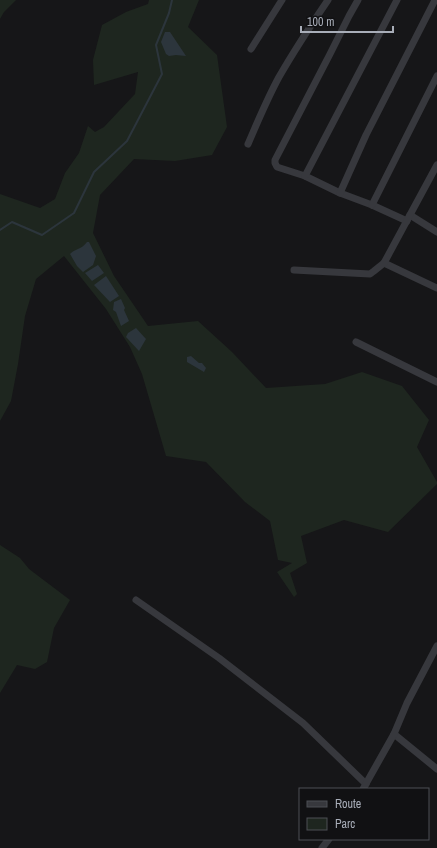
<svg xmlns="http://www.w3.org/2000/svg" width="437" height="848" viewBox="0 0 437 848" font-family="'Archivo Narrow',sans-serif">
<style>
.green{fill:#1e261f}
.water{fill:#2c353c}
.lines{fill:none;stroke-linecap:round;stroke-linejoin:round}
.stream{stroke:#2c353c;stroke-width:2}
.minor{stroke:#37383d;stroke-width:7}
</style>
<rect width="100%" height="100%" fill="#161618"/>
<!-- green -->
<g class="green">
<path d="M0,0H16L4,12L0,19Z"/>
<path d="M149,0H199L188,27L217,55L227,127L212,155L175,161L134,159L100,195L93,233L114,276L148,326L198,321L232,352L266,388L325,384L362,372L402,386L429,420L417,447L437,482V484L388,532L344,520L301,536L307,563L290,573L297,594L294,597L277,572L292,563L278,560L270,521L245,502L206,462L166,456L142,374L130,347L106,309L64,256L36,279L25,316L18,364L11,401L0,421V194L40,208L55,199L65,173L79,153L88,126L95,132L104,127L135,94L138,72L94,85L93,60L102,25L126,12L148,4Z"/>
<path d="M0,545L20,558L29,569L70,600L54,628L47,662L35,669L17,665L0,693Z"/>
</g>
<!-- water -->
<g class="water">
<path d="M165,32H170L186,56L176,55L169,56L166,54L161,42Z"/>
<path d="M87,242H89L96,256L93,265L83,272L77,266L70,254C76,248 81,250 87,242Z"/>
<path d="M98,265L104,273L92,281L85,273Z"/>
<path d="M106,276L119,296L110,302L94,285Z"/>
<path d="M121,299L125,308L124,310L129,321L121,326L116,312L113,310L114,302Z"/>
<path d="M136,328L146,339L139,351L126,337L128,333Z"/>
<path d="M191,356L199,363H202L206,368L204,372L187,362V357Z"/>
</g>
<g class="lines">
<!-- stream -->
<path class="stream" d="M0,230L12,222L42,235L74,213L94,172L127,141L162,74L156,45L169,13L172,0"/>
<!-- minor -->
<g class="minor">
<path d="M358,0L349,16L330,54L275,160V163L277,167L305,176L340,193L372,205L407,221"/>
<path d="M251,49L282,0"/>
<path d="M248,144C258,121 267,99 279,77C294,51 311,25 328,0"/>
<path d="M305,176L397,0"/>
<path d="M340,193L366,135L435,0"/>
<path d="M372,205L437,76"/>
<path d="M410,215L437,232"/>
<path d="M384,263L437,288"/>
<path d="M294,270L370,274L374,271L384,263L437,165"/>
<path d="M356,342L437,382"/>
<path d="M136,600L219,658L303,723L366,784"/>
<path d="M394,734L437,769"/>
<path d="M363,789L394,734L407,703L437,646"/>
<path d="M322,848L329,839"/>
</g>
</g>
<!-- legend -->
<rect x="299" y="788" width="130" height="52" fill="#111113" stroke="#4d4f55"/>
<rect x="307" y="801" width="20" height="6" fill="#37383d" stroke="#4d4f55"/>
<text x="335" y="808" font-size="12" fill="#a8adb8">Route</text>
<rect x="307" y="818" width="20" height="12" fill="#1e261f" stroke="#4d4f55"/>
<text x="335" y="828" font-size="12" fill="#a8adb8">Parc</text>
<!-- scale -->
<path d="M301 26v6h92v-6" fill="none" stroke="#a8adb8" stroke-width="2"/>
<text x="307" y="26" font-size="12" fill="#a8adb8" stroke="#111113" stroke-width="3" paint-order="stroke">100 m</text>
</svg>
